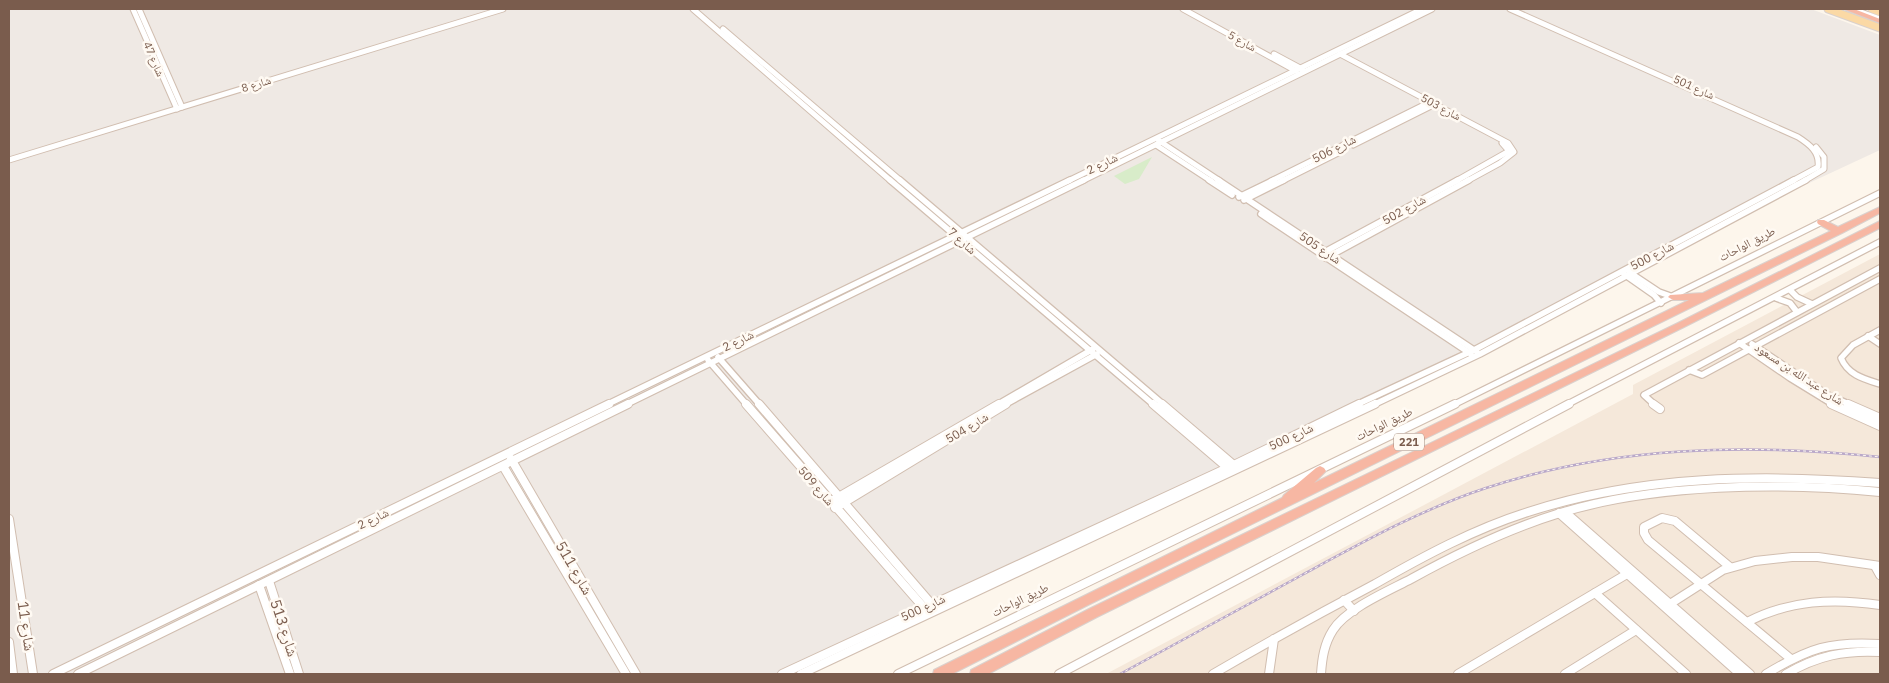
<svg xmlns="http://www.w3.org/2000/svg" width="1889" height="683" viewBox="0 0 1889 683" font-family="'IBM Plex Sans','Noto Naskh Arabic',sans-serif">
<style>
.residential{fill:#f5e8da}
.industrial{fill:#efe9e4}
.green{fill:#d8ecc9}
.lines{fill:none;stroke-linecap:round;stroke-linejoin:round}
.minor-far2-casing{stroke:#d1beb0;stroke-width:7}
.minor-far1-casing{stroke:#d1beb0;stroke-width:8}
.minor-casing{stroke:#d1beb0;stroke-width:10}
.major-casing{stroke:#dad1cd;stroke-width:9}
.highway-casing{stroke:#dad1cd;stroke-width:2}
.minor-far2{stroke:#fff;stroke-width:5}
.minor-far1{stroke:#fff;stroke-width:5.5}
.minor{stroke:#fff;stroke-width:8}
.major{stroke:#fbd9a5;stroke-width:7}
.highway{fill:#f7b7a3;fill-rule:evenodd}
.rail-casing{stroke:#b9a8c9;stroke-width:2.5}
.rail{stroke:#fffaf3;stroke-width:1;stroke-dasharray:3;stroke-linecap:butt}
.labels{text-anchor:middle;stroke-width:5;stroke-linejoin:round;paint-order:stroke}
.far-street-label{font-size:11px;fill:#7a5c4d;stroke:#fffaf3}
.shield{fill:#fffaf3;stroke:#a28b7f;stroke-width:1}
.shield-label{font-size:11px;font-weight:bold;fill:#7a5c4d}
.street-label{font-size:12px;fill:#7a5c4d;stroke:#fffaf3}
.near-street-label{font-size:15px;fill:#7a5c4d;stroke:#fffaf3}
</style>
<rect width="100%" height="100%" fill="#fdf6ec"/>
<!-- residential -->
<path class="residential" d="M1880,254V674H1106L1633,394V385Z"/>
<!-- industrial -->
<path class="industrial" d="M9,9H1811L1880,35V150L1618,272L1474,348L803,674H9Z"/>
<!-- green -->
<path class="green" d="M1152,157L1139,179L1125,184L1114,176Z"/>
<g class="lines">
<!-- minor-far2 casing -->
<g class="minor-far2-casing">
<g id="minor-far2">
<path d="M133,9L177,109"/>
<path d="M139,9L182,107"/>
<path d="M693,9L891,181"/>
<path d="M1183,9L1296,71"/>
<path d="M1510,9L1798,137C1809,144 1820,152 1818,167L1792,181"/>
<path d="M1853,9L1880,19"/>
<path d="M723,29L901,181"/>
<path d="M1274,54L1302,69"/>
<path d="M1340,54L1508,143L1514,152L1500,163L1467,181"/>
<path d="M1158,140L1220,181"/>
<path d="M1156,145L1211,181"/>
<path d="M1353,145L1435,104"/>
<path d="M9,160L503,9"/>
<path d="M1068,181L1422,9"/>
<path d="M1082,181L1432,9"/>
<path d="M1271,181L1430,102"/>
<path d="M1282,181L1342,151"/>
<path d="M1456,181L1509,151L1502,143"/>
<path d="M1804,181L1824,169V157L1816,147"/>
</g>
</g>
<!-- minor-far1 casing -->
<g class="minor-far1-casing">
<g id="minor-far1">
<path d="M890,180L1154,405"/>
<path d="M900,180L1164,405"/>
<path d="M1209,180L1232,195"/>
<path d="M1218,180L1477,352"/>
<path d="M1239,197L1274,180"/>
<path d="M1244,200L1284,180"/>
<path d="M1261,214L1471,354"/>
<path d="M1321,254L1458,180"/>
<path d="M1326,258L1469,180"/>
<path d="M1629,272L1659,292L1673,297"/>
<path d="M1624,274L1654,295L1661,303"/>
<path d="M1790,290L1797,297L1812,304"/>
<path d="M1776,298L1790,303L1797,312"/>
<path d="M1880,330L1853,345L1841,358C1848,375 1864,379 1880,384"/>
<path d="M1868,336L1880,344"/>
<path d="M1739,343L1790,378L1834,405"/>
<path d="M1752,344L1828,395L1851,405"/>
<path d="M718,357L760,405"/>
<path d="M708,360L747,405"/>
<path d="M1689,370L1702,375L1880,279"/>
<path d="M606,405L1070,180"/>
<path d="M625,405L1084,180"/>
<path d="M997,405L1093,349"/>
<path d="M1004,405L1097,354"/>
<path d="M1356,405L1474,350L1794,180"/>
<path d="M1373,405L1480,354L1806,180"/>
<path d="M1453,405L1880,193"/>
<path d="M1566,405L1880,242"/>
<path d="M1655,405L1644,395L1880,268"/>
</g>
</g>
<!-- minor casing -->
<g class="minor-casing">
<g id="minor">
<path d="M746,404L925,609"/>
<path d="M759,404L934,607"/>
<path d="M1153,404L1229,469"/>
<path d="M1162,404L1236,467"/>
<path d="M1653,404L1660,409"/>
<path d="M1831,404L1880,426"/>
<path d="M1848,404L1880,418"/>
<path d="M511,459L636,674"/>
<path d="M503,466L626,674"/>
<path d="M830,502L999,404"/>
<path d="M835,508L1006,404"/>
<path d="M1565,512L1750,674"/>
<path d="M1559,513L1740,674"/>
<path d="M9,519L33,674"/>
<path d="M1875,566L1880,575"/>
<path d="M1730,567L1675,521L1662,518L1644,527V533L1648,540L1791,659"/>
<path d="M269,581L299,674"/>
<path d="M259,585L290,674"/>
<path d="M1595,593L1686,674"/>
<path d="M1344,600L1354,611"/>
<path d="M1670,604L1723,570L1755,561L1792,557H1818L1880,566"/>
<path d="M1747,622C1790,600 1833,598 1880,605"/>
<path d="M9,642L13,674"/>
<path d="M53,674L609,404"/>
<path d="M78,674L628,404"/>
<path d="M782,674L1234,465L1359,404"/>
<path d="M801,674L1375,404"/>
<path d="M898,674L1455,404"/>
<path d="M1059,674L1569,404"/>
<path d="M1213,674C1266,643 1320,613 1375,584C1424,556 1474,529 1528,512C1642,475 1762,474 1880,483"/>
<path d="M1269,674L1274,639"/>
<path d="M1321,674C1322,659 1324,644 1333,630C1346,609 1388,591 1411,579C1458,553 1508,529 1560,513C1654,484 1782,482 1880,492"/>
<path d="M1458,674L1627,574"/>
<path d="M1565,674L1636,630"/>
<path d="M1766,674C1809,648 1830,641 1880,644"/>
<path d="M1786,674C1817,656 1844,650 1880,652"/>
</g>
</g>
<!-- major casing -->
<g class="major-casing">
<g id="major">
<path d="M1828,9L1880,28"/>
<path d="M1872,9L1880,12"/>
</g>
</g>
<!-- highway casing -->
<g class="highway-casing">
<g id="highway">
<path d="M1845,9H1854L1880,19V23L1846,10Z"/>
<path d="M1880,207V213L1842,233L1090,604L952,674H933L934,670L1282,498L1284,495L1316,468L1320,466L1324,468L1326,471L1314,483L1689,300H1673L1668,297L1670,295L1703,293L1831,231L1818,224L1817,222L1818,220H1824L1838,227Z"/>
<path d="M1880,221V228L1684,327L1097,617L988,674H970L971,670L1089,609L1678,323Z"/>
</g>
</g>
<!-- minor-far2 -->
<use href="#minor-far2" class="minor-far2"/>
<!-- minor-far1 -->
<use href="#minor-far1" class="minor-far1"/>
<!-- minor -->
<use href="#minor" class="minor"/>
<!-- major -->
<use href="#major" class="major"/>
<!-- highway -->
<use href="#highway" class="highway"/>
<!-- rail casing -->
<g class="rail-casing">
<path id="rail" d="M1120,674C1181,641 1241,608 1302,575C1361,543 1422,509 1486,488C1613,446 1748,443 1880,457"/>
</g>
<!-- rail -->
<use href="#rail" class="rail"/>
</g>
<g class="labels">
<!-- far-street labels -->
<g class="far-street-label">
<text transform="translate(1242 41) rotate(29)" y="4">شارع 5</text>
<text transform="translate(154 59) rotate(67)" y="4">شارع 47</text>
<text transform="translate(256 84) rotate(-17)" y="4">شارع 8</text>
<text transform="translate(1694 87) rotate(24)" y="4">شارع 501</text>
<text transform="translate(1441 107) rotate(28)" y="4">شارع 503</text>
</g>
<!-- shield labels -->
<rect class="shield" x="1394" y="433.5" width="30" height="17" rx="4"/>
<g class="shield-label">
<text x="1409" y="446">221</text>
</g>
<!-- street labels -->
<g class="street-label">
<text transform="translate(1334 149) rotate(-27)" y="4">شارع 506</text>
<text transform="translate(1102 164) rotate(-26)" y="4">شارع 2</text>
<text transform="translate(1404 210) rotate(-29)" y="4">شارع 502</text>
<text transform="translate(962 241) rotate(42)" y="4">شارع 7</text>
<text transform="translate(1747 244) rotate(-27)" y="4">طريق الواحات</text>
<text transform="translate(1320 248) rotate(34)" y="4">شارع 505</text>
<text transform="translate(1652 256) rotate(-28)" y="4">شارع 500</text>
<text transform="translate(738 341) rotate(-26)" y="4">شارع 2</text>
<text transform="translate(1799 374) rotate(33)" y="4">شارع عبد الله بن مسعود</text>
<text transform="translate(1384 424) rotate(-26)" y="4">طريق الواحات</text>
<text transform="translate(967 428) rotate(-31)" y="4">شارع 504</text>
<text transform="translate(1291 437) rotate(-25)" y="4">شارع 500</text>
<text transform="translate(816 486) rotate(49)" y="4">شارع 509</text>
<text transform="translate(373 519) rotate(-26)" y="4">شارع 2</text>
<text transform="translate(1020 600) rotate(-26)" y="4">طريق الواحات</text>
<text transform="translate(923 608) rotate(-25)" y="4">شارع 500</text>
</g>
<!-- near-street labels -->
<g class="near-street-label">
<text transform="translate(574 568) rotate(60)" y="5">شارع 511</text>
<text transform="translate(26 626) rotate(82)" y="5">شارع 11</text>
<text transform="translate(284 628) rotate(72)" y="5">شارع 513</text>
</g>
</g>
<!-- border -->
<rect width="1889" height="683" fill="none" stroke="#7a5c4d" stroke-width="20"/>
</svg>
